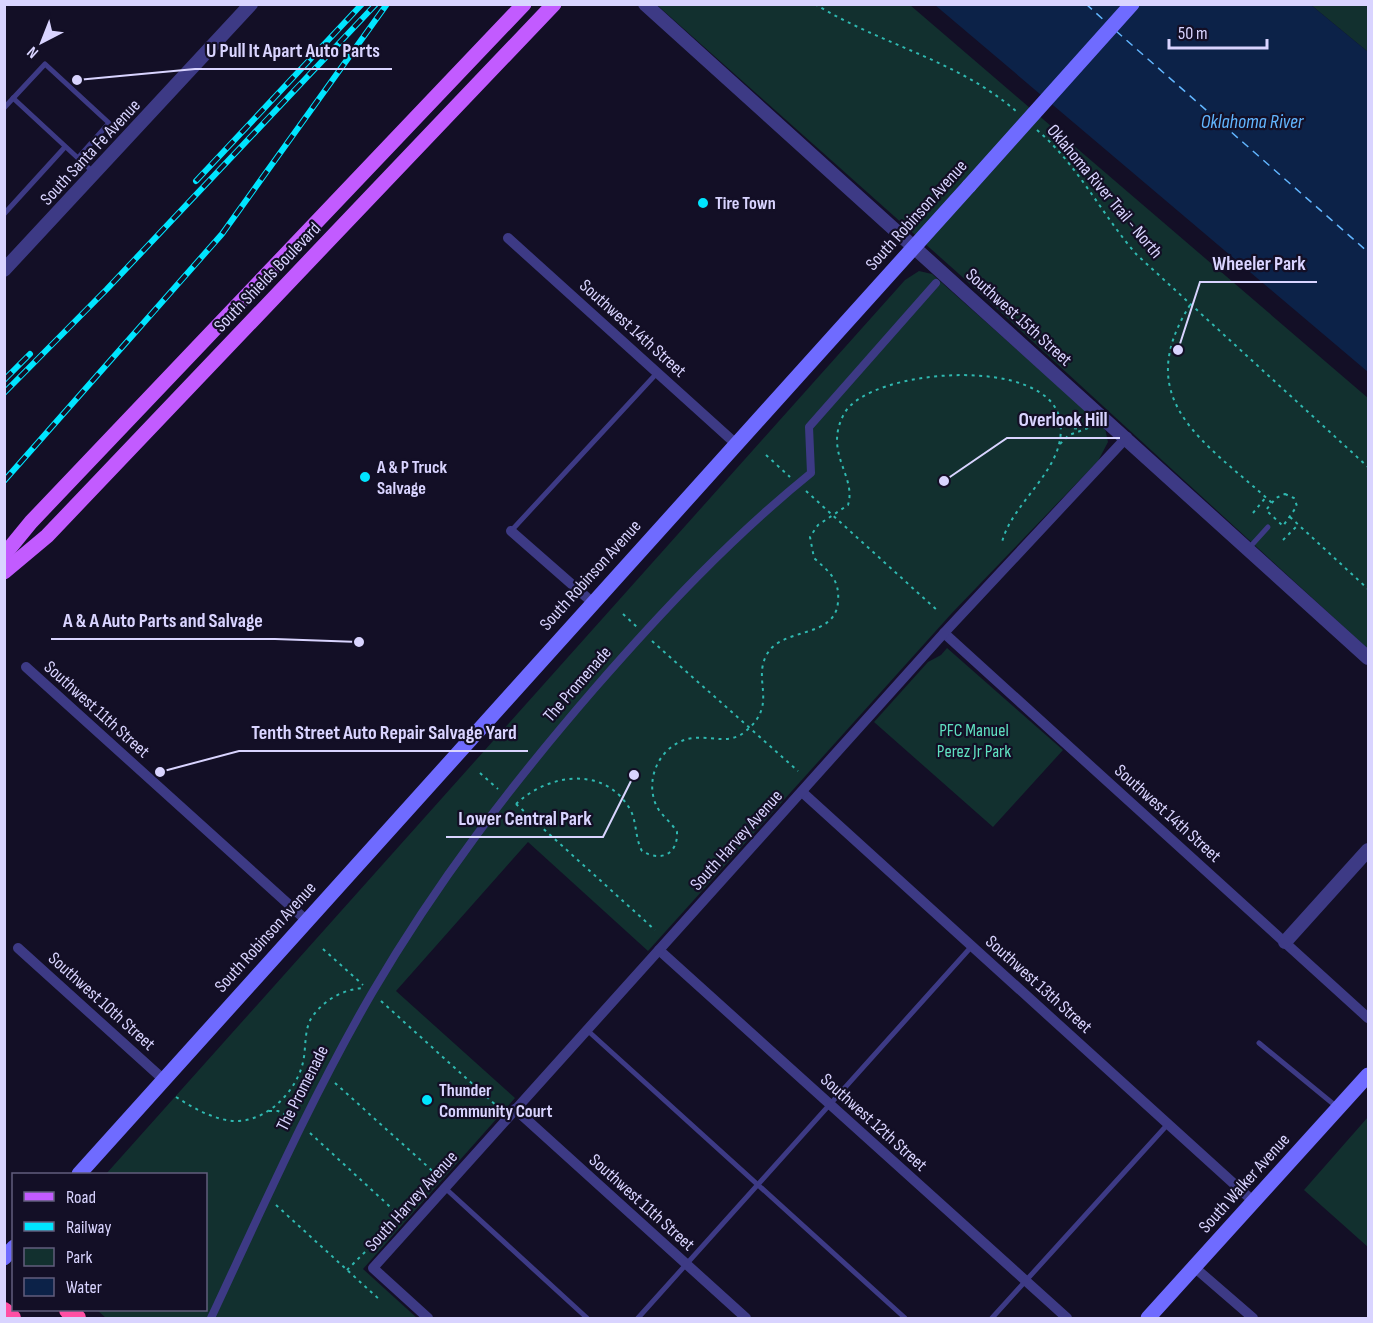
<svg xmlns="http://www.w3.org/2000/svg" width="1373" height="1323" viewBox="0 0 1373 1323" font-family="'Sofia Sans Condensed',sans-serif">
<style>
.green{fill:#12302f}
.water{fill:#0c2248}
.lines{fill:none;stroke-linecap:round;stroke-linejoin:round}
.ferry{stroke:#62b6ff;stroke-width:1.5;stroke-dasharray:8 6;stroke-linecap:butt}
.path{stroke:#2fb8b0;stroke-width:2;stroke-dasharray:3 4.5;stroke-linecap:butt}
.service{stroke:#3d3a85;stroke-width:5}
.pedestrian{stroke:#3d3a85;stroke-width:8}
.minor{stroke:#3d3a85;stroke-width:10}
.tertiary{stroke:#3d3a85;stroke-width:14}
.secondary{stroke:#6f6bff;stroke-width:15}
.primary{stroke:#c25bff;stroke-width:15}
.motorway{stroke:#ff4fa3;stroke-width:18}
.rail-casing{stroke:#00e5ff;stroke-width:6}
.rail{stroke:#130f26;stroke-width:4;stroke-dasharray:11;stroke-linecap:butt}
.secondary-bridge{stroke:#6f6bff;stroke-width:15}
.poi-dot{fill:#00e5ff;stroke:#130f26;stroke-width:2}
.labels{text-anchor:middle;stroke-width:4.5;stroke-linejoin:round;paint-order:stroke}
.street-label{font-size:18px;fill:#d9d4ff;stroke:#130f26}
.poi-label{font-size:18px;font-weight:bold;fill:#d9d4ff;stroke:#130f26;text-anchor:start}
.park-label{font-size:18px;fill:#5fe0c0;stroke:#130f26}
.water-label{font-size:20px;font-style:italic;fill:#62b6ff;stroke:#130f26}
.leader{fill:none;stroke:#d9d4ff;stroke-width:2}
.callout-dot{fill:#d9d4ff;stroke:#130f26;stroke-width:2}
.callout-label{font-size:20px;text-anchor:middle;font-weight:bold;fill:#d9d4ff;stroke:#130f26;stroke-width:4.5;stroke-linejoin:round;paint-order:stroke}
</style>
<rect width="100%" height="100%" fill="#130f26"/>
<!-- green -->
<g class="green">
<path d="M657,5H910L1368,398V649L959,274Z"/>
<path d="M1311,5H1368V52Z"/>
<path d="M919,271L932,274L1105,428L1108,442L1098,461L952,613L648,951L528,842L396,991L515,1098L363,1269L417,1318H106L97,1310H206V1174H106L905,280Z"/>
<path d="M947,648L1063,750L993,827L874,722L928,662L941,655Z"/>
<path d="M1368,1117V1247L1304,1190Z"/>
</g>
<!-- water -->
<path class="water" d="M935,5H1311L1368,52V372Z"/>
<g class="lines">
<!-- ferry -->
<g class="ferry">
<path d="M1086,4L1106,22"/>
<path d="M1116,31L1368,252"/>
</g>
<!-- path -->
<g class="path">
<path d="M815,4C881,45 958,60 1017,112"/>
<path d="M1037,130C1078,165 1102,215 1137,255L1368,467"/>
<path d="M1190,305C1129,402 1207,443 1272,503"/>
<path d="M1061,421L1072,428L1080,429"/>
<path d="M1060,444L1069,435L1094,426"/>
<path d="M766,455L790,477"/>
<path d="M806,491L939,612"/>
<path d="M1285,494L1294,498L1297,506L1283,526L1266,510L1276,498Z"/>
<path d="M1253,513L1266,497"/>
<path d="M1290,517L1368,589"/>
<path d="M1283,540L1298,525"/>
<path d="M623,614L637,627"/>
<path d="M652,641L798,771"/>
<path d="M480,773L498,789"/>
<path d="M516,804C549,773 606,765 631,811C637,824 635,838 642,851C660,862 678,855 677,832C672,823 662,816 657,807C643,779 661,742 693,738C712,736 730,745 746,731C778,704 753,682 766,656C780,626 835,640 838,602C840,579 829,572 814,558L810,537L818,525L848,505C857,476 823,453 844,414C868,368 1050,354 1060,421C1068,468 1013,500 1002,542"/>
<path d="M516,804L655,930"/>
<path d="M323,949L363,985"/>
<path d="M381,1001L499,1108"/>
<path d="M335,1083L437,1175"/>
<path d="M176,1097C192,1107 207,1116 226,1120C260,1127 293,1097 302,1066C307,1050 303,1031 312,1017C324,1000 342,990 362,988"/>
<path d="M269,1111H278L294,1119"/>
<path d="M310,1133L399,1215"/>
<path d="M276,1205L381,1301"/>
<path d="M347,1270L366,1251"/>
<path d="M317,1318H338"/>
</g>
<!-- service -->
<g class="service">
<path d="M13,98L93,172"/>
<path d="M4,108L45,64L109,123L78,158"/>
<path d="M4,214L65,147"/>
<path d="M511,531L657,373"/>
<path d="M1249,548L1268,527"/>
<path d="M587,1030L905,1318"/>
<path d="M1259,1043L1337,1107"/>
<path d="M445,1188L587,1318"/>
<path d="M638,1318L972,946"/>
<path d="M992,1318L1168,1124"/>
</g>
<!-- pedestrian -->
<path class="pedestrian" d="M211,1318C262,1209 311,1098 372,993C437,882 511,785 595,688C662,611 732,537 811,473L809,427L936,283"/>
<!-- minor -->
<g class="minor">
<path d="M508,238L735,443"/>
<path d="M511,531L592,602"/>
<path d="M944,633L1368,1018"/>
<path d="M26,667L306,920"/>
<path d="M802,792L1254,1202"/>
<path d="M18,948L163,1079"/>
<path d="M659,950L1067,1318"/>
<path d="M515,1109L746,1318"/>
<path d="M1194,1267L1253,1318"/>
<path d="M428,1318L373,1268L944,633L1127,437"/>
</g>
<!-- tertiary -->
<g class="tertiary">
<path d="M645,4L1368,658"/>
<path d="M4,270L251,4"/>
<path d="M1285,942L1368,850"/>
</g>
<!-- secondary -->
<g class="secondary">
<path d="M79,1174L969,186"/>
<path d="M1148,1318L1368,1075"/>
</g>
<!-- primary -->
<g class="primary">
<path d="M4,555L31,522L524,4"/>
<path d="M4,572L47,536L554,4"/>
</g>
<!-- motorway -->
<g class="motorway">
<path d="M68,1310L77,1318"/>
<path d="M4,1311L12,1318"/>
</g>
<!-- rail casing -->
<g class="rail-casing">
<g id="rail">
<path d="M196,181L362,4"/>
<path d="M4,380L30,354"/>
<path d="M4,393L107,289L376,4"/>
<path d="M4,481L222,234L387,4"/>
</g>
</g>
<!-- rail -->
<use href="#rail" class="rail"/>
<!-- secondary-bridge -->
<g class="secondary-bridge">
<path d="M969,186L1132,4"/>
<path d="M4,1258L14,1247"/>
</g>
</g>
<!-- markers -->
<g class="poi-dot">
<circle cx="703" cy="203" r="6"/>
<circle cx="365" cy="477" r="6"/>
<circle cx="427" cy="1100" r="6"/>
</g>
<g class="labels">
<!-- street labels -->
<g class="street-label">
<text transform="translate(90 152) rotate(-47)" y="6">South Santa Fe Avenue</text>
<text transform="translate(1105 191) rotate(50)" y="6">Oklahoma River Trail - North</text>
<text transform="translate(916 215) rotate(-48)" y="6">South Robinson Avenue</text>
<text transform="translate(267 277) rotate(-46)" y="6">South Shields Boulevard</text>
<text transform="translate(1019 317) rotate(42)" y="6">Southwest 15th Street</text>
<text transform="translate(633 328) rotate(42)" y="6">Southwest 14th Street</text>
<text transform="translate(590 575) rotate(-48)" y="6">South Robinson Avenue</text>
<text transform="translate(577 684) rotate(-49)" y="6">The Promenade</text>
<text transform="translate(97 709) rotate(42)" y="6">Southwest 11th Street</text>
<text transform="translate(1168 813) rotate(42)" y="6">Southwest 14th Street</text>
<text transform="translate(736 840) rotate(-48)" y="6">South Harvey Avenue</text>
<text transform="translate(265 937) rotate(-48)" y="6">South Robinson Avenue</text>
<text transform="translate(1039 984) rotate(42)" y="6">Southwest 13th Street</text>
<text transform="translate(102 1001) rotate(42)" y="6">Southwest 10th Street</text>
<text transform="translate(302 1088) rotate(-63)" y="6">The Promenade</text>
<text transform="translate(874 1122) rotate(42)" y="6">Southwest 12th Street</text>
<text transform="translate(1244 1183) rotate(-48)" y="6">South Walker Avenue</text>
<text transform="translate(411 1201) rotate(-48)" y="6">South Harvey Avenue</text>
<text transform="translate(642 1202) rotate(42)" y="6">Southwest 11th Street</text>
</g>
<!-- poi labels -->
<g class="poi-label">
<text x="715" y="209">Tire Town</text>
<text x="377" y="473">A &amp; P Truck<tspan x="377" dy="21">Salvage</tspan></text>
<text x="439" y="1096">Thunder<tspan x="439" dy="21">Community Court</tspan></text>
</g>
<!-- park labels -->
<g class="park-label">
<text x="974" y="736">PFC Manuel<tspan x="974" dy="21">Perez Jr Park</tspan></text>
</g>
<!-- water labels -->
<g class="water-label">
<text x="1252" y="128">Oklahoma River</text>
</g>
</g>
<!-- callouts -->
<path class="leader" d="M77 80L195 69H392M1178 350L1200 282H1317M944 481L1007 438H1120M359 642L275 639H51M160 772L239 751H528M634 775L603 837H446"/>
<g class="callout-dot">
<circle cx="77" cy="80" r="6"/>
<circle cx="1178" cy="350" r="6"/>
<circle cx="944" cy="481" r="6"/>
<circle cx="359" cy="642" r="6"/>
<circle cx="160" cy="772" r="6"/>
<circle cx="634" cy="775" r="6"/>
</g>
<g class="callout-label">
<text x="293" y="57">U Pull It Apart Auto Parts</text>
<text x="1259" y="270">Wheeler Park</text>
<text x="1063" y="426">Overlook Hill</text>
<text x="163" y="627">A &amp; A Auto Parts and Salvage</text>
<text x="384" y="739">Tenth Street Auto Repair Salvage Yard</text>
<text x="525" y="825">Lower Central Park</text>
</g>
<!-- border -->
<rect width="1373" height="1323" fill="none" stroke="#d9d4ff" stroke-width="12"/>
<!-- legend -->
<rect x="12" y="1173" width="195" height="138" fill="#130f26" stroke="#625e7d" stroke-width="1.5"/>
<rect x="24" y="1192" width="30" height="9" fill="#c25bff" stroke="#625e7d" stroke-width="1.5"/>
<text x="66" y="1203" font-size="18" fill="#d9d4ff">Road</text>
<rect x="24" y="1222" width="30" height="9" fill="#00e5ff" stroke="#625e7d" stroke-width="1.5"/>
<text x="66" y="1233" font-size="18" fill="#d9d4ff">Railway</text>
<rect x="24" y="1248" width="30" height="18" fill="#12302f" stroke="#625e7d" stroke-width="1.5"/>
<text x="66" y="1263" font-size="18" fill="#d9d4ff">Park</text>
<rect x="24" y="1278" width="30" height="18" fill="#0c2248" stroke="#625e7d" stroke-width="1.5"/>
<text x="66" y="1293" font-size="18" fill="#d9d4ff">Water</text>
<!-- north arrow -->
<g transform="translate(42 42) rotate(222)" stroke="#130f26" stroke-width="4.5" paint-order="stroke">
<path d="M0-4.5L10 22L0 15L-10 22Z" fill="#d9d4ff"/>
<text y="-9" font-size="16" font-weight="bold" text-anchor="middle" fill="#d9d4ff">N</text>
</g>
<!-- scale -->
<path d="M1169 39v9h98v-9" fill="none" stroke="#d9d4ff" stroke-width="3"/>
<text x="1178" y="39" font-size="18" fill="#d9d4ff" stroke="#130f26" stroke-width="4.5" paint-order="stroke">50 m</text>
</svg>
